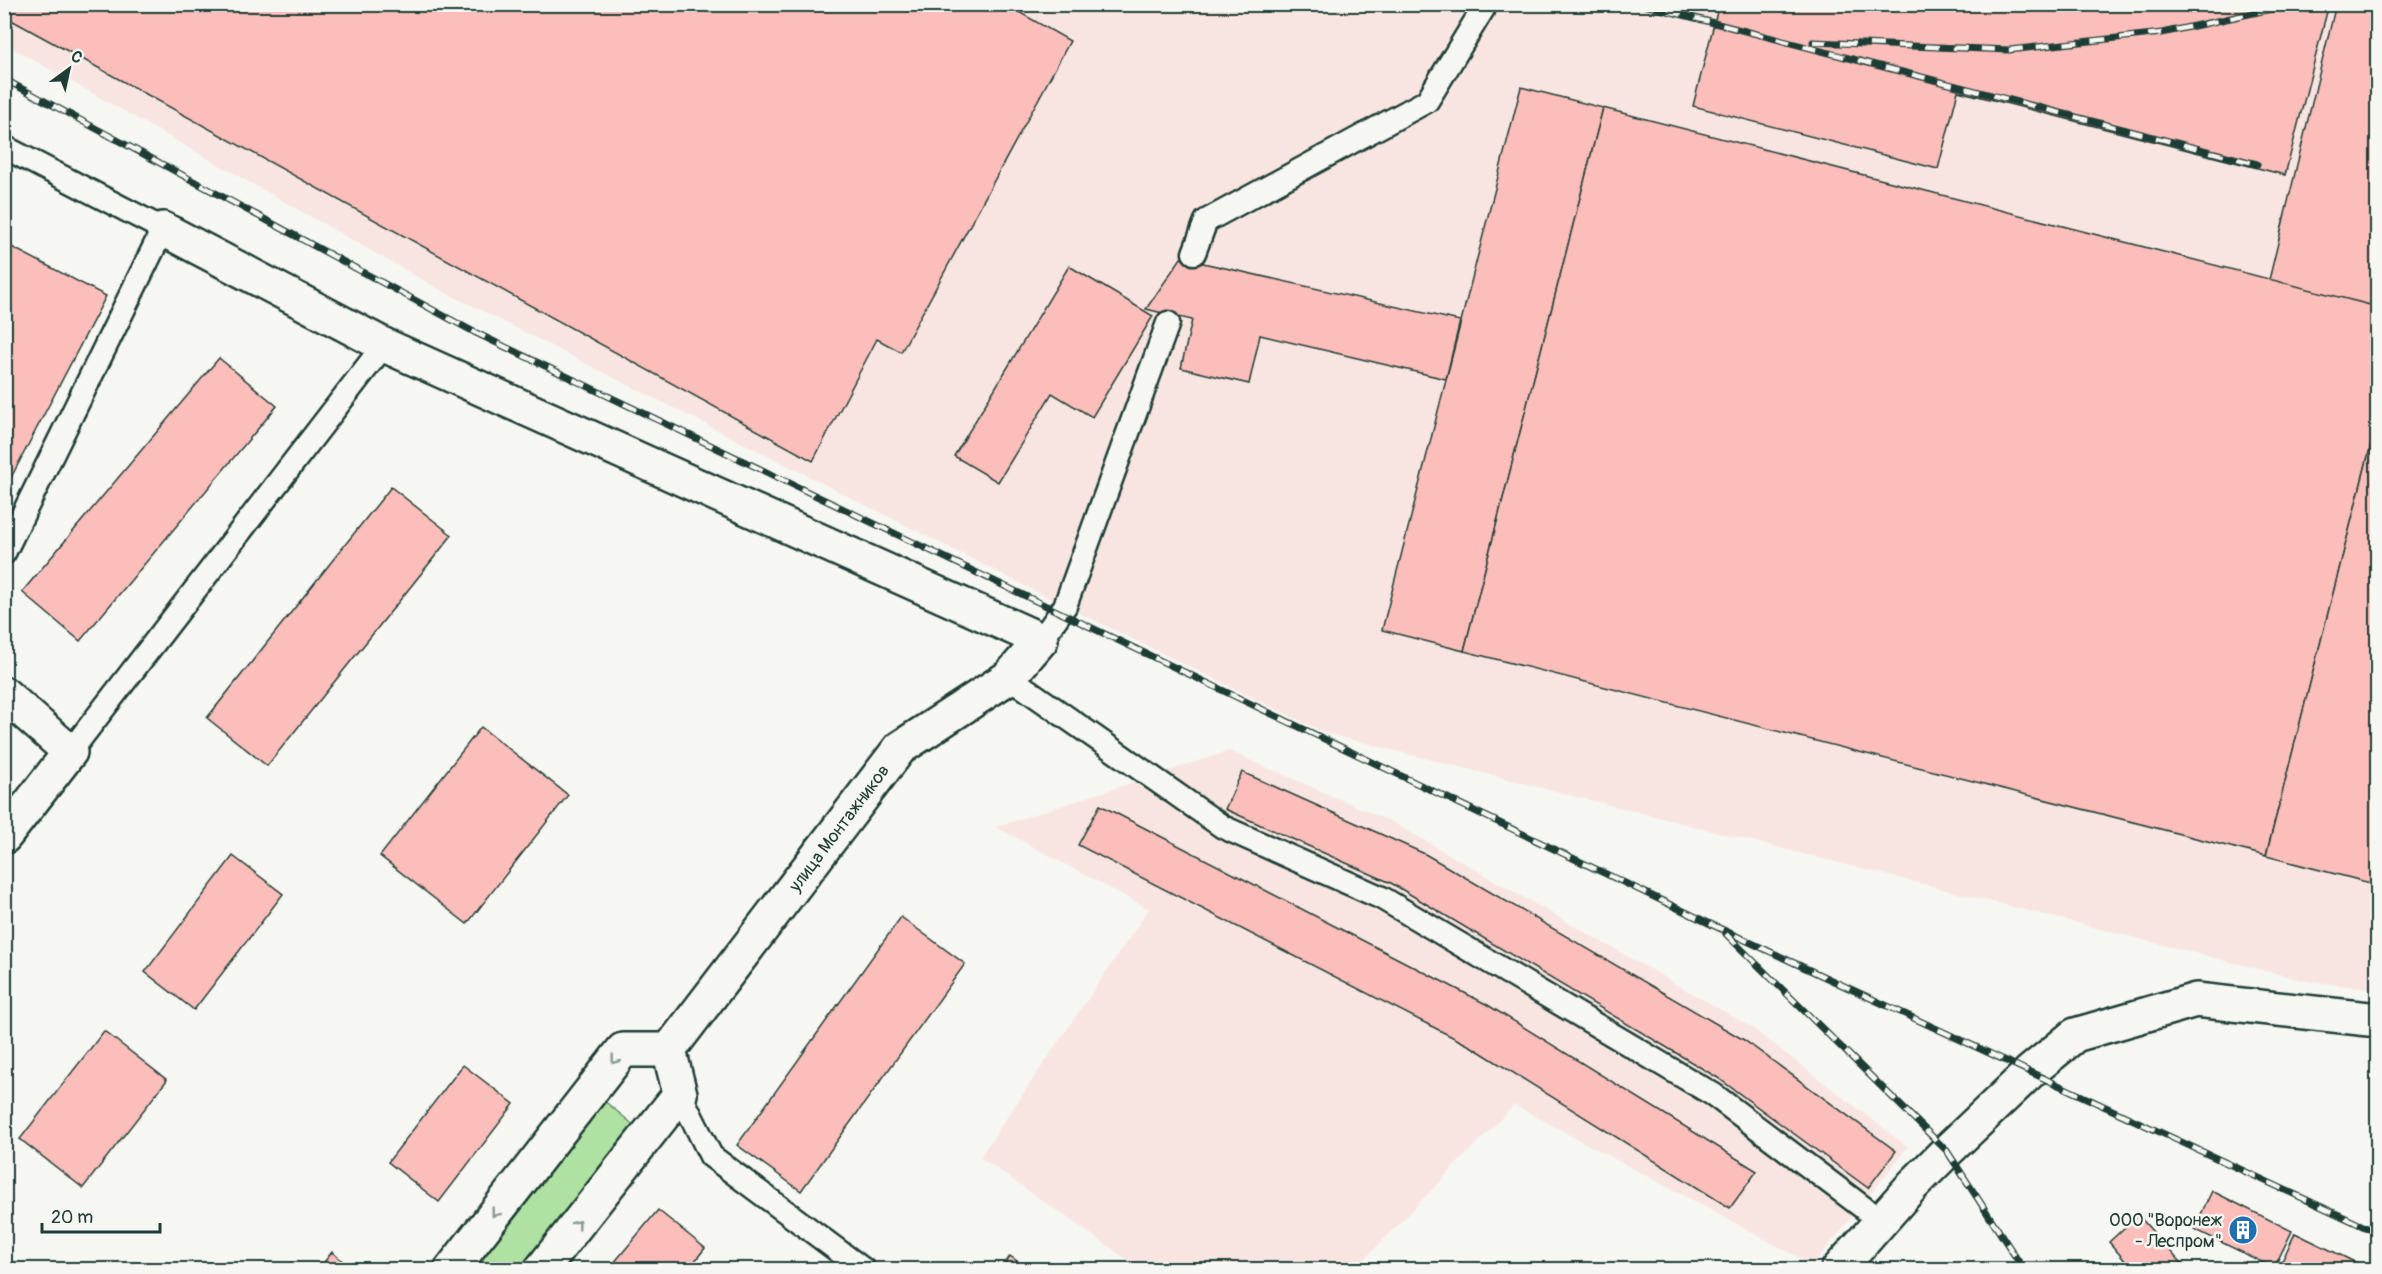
<svg xmlns="http://www.w3.org/2000/svg" width="2382" height="1274" viewBox="0 0 2382 1274" font-family="Pangolin,sans-serif">
<style>
.built{fill:#f8e5e1}
.green{fill:#aee1a2;stroke:#668f6b;stroke-width:1.5}
.building{fill:#fbbeba;stroke:#1f3d34;stroke-width:1.5}
.lines{fill:none;stroke-linecap:round;stroke-linejoin:round}
.lane-casing{stroke:#1f3d34;stroke-width:27}
.street-casing{stroke:#1f3d34;stroke-width:38}
.secondary-casing{stroke:#1f3d34;stroke-width:38}
.lane{stroke:#f6f6f2;stroke-width:22}
.street{stroke:#f6f6f2;stroke-width:33}
.secondary{stroke:#f6f6f2;stroke-width:33}
.rail-casing{stroke:#1f3d34;stroke-width:7}
.rail{stroke:#f6f6f2;stroke-width:4.5;stroke-dasharray:14;stroke-linecap:butt}
.oneway{stroke:#8a9a93}
.labels{text-anchor:middle;stroke-width:5;stroke-linejoin:round;paint-order:stroke}
.street-label{font-size:18px;fill:#1f3d34;stroke:#f6f6f2}
.poi-label{font-size:18px;fill:#1f3d34;stroke:#f6f6f2;text-anchor:end}
</style>
<rect width="100%" height="100%" fill="#f6f6f2"/>
<filter id="ink" filterUnits="userSpaceOnUse"><feTurbulence type="fractalNoise" baseFrequency=".0167" numOctaves="2"/><feDisplacementMap in="SourceGraphic" scale="12" xChannelSelector="R" yChannelSelector="G"/><feConvolveMatrix kernelMatrix="1 2 1 2 8 2 1 2 1" color-interpolation-filters="sRGB"/></filter>
<g filter="url(#ink)">
<!-- built -->
<g class="built">
<path d="M5,4L2377,5V990L2302,980L1325,733L1065,606L437,288L5,44Z"/>
<path d="M1229,751L1392,822L1751,1027L1908,1147L1813,1265L1514,1105L1355,1269H1141L980,1157L1149,909L996,827Z"/>
</g>
<!-- green -->
<path class="green" d="M603,1100L635,1126L520,1269L469,1270Z"/>
<!-- building -->
<g class="building">
<path d="M4,4H1005L1070,41L901,352L877,339L813,461L4,16Z"/>
<path d="M1719,4H2329L2285,175L1958,91L1938,169L1693,106Z"/>
<path d="M2336,4H2378V307L2269,280Z"/>
<path d="M1521,87L1603,108L1464,651L1382,630Z"/>
<path d="M1603,108L2378,307V417L2266,856L1464,651Z"/>
<path d="M4,243L106,296L4,491Z"/>
<path d="M1181,258L1460,321L1446,379L1260,335L1249,384L1181,368L1192,320L1146,309Z"/>
<path d="M1069,266L1153,316L1092,417L1052,393L998,482L954,456Z"/>
<path d="M219,358L277,406L80,641L22,592Z"/>
<path d="M2378,417V885L2266,856Z"/>
<path d="M391,487L452,535L267,766L207,718Z"/>
<path d="M481,727L568,795L467,924L380,856Z"/>
<path d="M1242,772L1425,854L1744,1040L1896,1151L1868,1188L1718,1078L1391,883L1225,809Z"/>
<path d="M1100,805L1486,1004L1757,1171L1730,1208L1472,1047L1078,845Z"/>
<path d="M233,856L283,894L194,1010L145,972Z"/>
<path d="M901,917L965,964L801,1191L737,1145Z"/>
<path d="M104,1031L167,1080L83,1188L20,1139Z"/>
<path d="M463,1065L514,1104L439,1202L388,1162Z"/>
<path d="M2212,1191L2292,1231L2274,1268L2194,1229Z"/>
<path d="M658,1210L705,1248L688,1270H608Z"/>
<path d="M2138,1215L2187,1270H2133L2109,1242Z"/>
<path d="M2295,1233L2371,1270H2278Z"/>
<path d="M332,1252L353,1270H318Z"/>
<path d="M1010,1256L1030,1270H1001Z"/>
</g>
<g class="lines">
<!-- lane casing -->
<g class="lane-casing">
<g id="lane">
<path d="M4,147L163,229L4,553"/>
<path d="M1194,253L1206,221L1427,101L1486,4"/>
<path d="M1041,640L1065,606L1168,323"/>
<path d="M1009,677L1223,827L1382,898L1714,1095L1881,1221"/>
<path d="M70,752L384,345"/>
<path d="M680,1094L711,1156L864,1270"/>
</g>
</g>
<!-- street casing -->
<g class="street-casing">
<g id="street">
<path d="M163,229L384,345L1041,640L1009,677L900,748L669,1050"/>
<path d="M4,694L70,752L4,837"/>
<path d="M451,1270L623,1050H669"/>
<path d="M541,1270L680,1094L669,1050"/>
</g>
</g>
<!-- secondary casing -->
<g class="secondary-casing">
<path id="secondary" d="M1838,1270L1913,1185L1947,1151L2030,1072L2075,1035L2196,1000L2378,1020"/>
</g>
<!-- lane -->
<use href="#lane" class="lane"/>
<!-- street -->
<use href="#street" class="street"/>
<!-- secondary -->
<use href="#secondary" class="secondary"/>
<!-- rail casing -->
<g class="rail-casing">
<g id="rail">
<path d="M1641,4L2257,164"/>
<path d="M1813,42L2009,50L2162,33L2295,4"/>
<path d="M4,79L474,332L1719,928L2378,1233"/>
<path d="M1726,934L1947,1151L2024,1270"/>
</g>
</g>
<!-- rail -->
<use href="#rail" class="rail"/>
</g>
<!-- one-way arrows -->
<defs><path id="oneway-chevron" d="M-2-3.5L2.5 0L-2 3.5" fill="none" stroke-width="1.6" stroke-linecap="round" stroke-linejoin="round" transform="scale(1.5)"/></defs>
<g class="oneway">
<use href="#oneway-chevron" transform="translate(615 1060) rotate(128)"/>
<use href="#oneway-chevron" transform="translate(495 1213) rotate(128)"/>
<use href="#oneway-chevron" transform="translate(577 1224) rotate(-52)"/>
</g>
</g>
<!-- icons -->
<defs>
<g id="building-disc" transform="scale(1.5)"><circle r="9.5" fill="#1f6fb2" stroke="#f6f6f2"/><path d="M-4-6H4V6H1V3H-1V6H-4ZM-2.5-4.3h1.7v1.8h-1.7ZM.8-4.3h1.7v1.8H.8ZM-2.5-1h1.7V.8h-1.7ZM.8-1h1.7V.8H.8Z" fill="#fff"/></g>
</defs>
<g fill-rule="evenodd">
<use href="#building-disc" x="2243" y="1230"/>
</g>
<g class="labels">
<!-- street labels -->
<g class="street-label">
<text transform="translate(839 828) rotate(-53)" y="6">улица Монтажников</text>
</g>
<!-- poi labels -->
<g class="poi-label">
<text x="2222" y="1226">ООО "Воронеж<tspan x="2222" dy="21">- Леспром"</tspan></text>
</g>
</g>
<!-- margin -->
<rect width="2382" height="1274" fill="none" stroke="#f6f6f2" stroke-width="24"/>
<rect x="12" y="12" width="2358" height="1250" fill="none" stroke="#1f3d34" stroke-width="2" filter="url(#ink)"/>
<!-- north arrow -->
<g transform="translate(69 69) rotate(33)" stroke="#f6f6f2" stroke-width="4.5" paint-order="stroke">
<path d="M0-4.5L10 22L0 15L-10 22Z" fill="#1f3d34"/>
<text y="-9" font-size="16" font-weight="bold" text-anchor="middle" fill="#1f3d34">С</text>
</g>
<!-- scale -->
<path d="M42 1223v9h118v-9" fill="none" stroke="#1f3d34" stroke-width="3"/>
<text x="51" y="1223" font-size="18" fill="#1f3d34" stroke="#f6f6f2" stroke-width="4.5" paint-order="stroke">20 m</text>
</svg>
